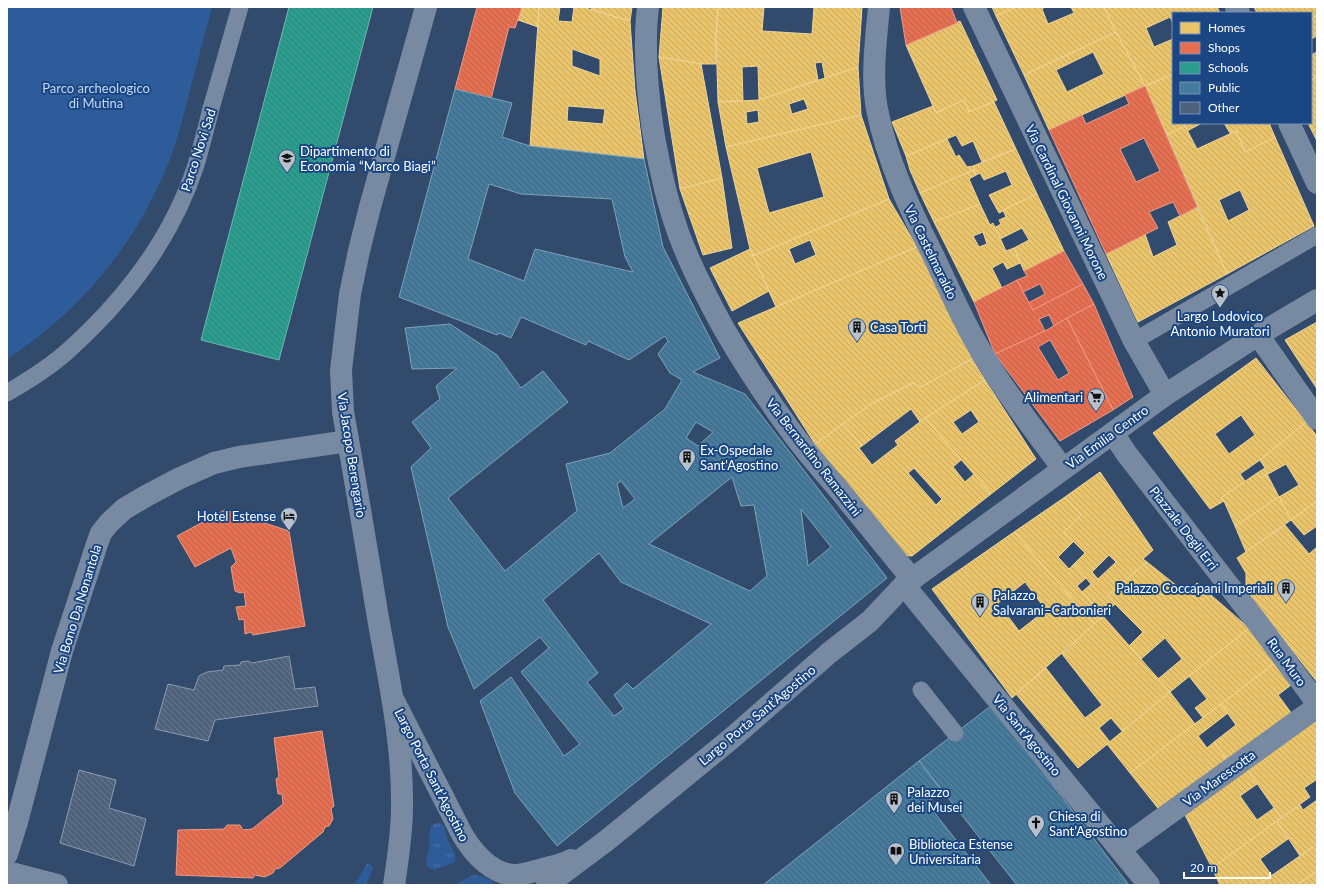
<svg xmlns="http://www.w3.org/2000/svg" width="1324" height="892" viewBox="0 0 1324 892" font-family="Lato,sans-serif">
<style>
.grass{fill:url(#grass-tufts)}
.park{fill:#2e5c9b}
.homes{fill:url(#homes-back-hatch);stroke:#f0d697;fill-rule:evenodd}
.shops{fill:url(#shops-back-hatch);stroke:#ee9a85;fill-rule:evenodd}
.schools{fill:url(#schools-back-hatch);stroke:#6abab1}
.public{fill:url(#public-back-hatch);stroke:#7da3ba;fill-rule:evenodd}
.building{fill:url(#building-back-hatch);stroke:#8c9baf}
.lines{fill:none;stroke-linecap:round;stroke-linejoin:round}
.pedestrian{stroke:#788aa1;stroke-width:17}
.minor{stroke:#788aa1;stroke-width:22}
.tertiary{stroke:#788aa1;stroke-width:22}
.labels{text-anchor:middle;stroke-width:4;stroke-linejoin:round;paint-order:stroke}
.park-label{font-size:13px;fill:#c4daf8;stroke:#1a4683}
.street-label{font-size:13px;fill:#fff;stroke:#1a4683}
.poi-label{font-size:13px;fill:#fff;stroke:#1a4683;text-anchor:start}
</style>
<defs>
<pattern id="grass-tufts" width="24" height="20" patternUnits="userSpaceOnUse"><rect width="24" height="20" fill="#2e5c9b"/><path d="M3 7l-1-3M5 7V3M7 7l1-3M15 17l-1-3M17 17v-4M19 17l1-3" fill="none" stroke="#4d74aa"/></pattern>
<pattern id="homes-back-hatch" width="6" height="6" patternUnits="userSpaceOnUse"><rect width="6" height="6" fill="#e9c46a"/><path d="M-1 5l2 2M0 0l6 6M5-1l2 2" fill="none" stroke="#c2a662"/></pattern>
<pattern id="shops-back-hatch" width="6" height="6" patternUnits="userSpaceOnUse"><rect width="6" height="6" fill="#e76f51"/><path d="M-1 5l2 2M0 0l6 6M5-1l2 2" fill="none" stroke="#b86450"/></pattern>
<pattern id="schools-back-hatch" width="6" height="6" patternUnits="userSpaceOnUse"><rect width="6" height="6" fill="#2a9d8f"/><path d="M-1 5l2 2M0 0l6 6M5-1l2 2" fill="none" stroke="#368178"/></pattern>
<pattern id="public-back-hatch" width="6" height="6" patternUnits="userSpaceOnUse"><rect width="6" height="6" fill="#457b9d"/><path d="M-1 5l2 2M0 0l6 6M5-1l2 2" fill="none" stroke="#486474"/></pattern>
<pattern id="building-back-hatch" width="6" height="6" patternUnits="userSpaceOnUse"><rect width="6" height="6" fill="#4e627c"/><path d="M-1 5l2 2M0 0l6 6M5-1l2 2" fill="none" stroke="#697a90"/></pattern>
</defs>
<rect width="100%" height="100%" fill="#324a6b"/>
<!-- grass -->
<g class="grass">
<path d="M438,823L442,824L444,826L447,839L455,854V862L434,870L429,868L426,864L429,847L430,830L431,826L434,824Z"/>
<path d="M367,864H370L373,868L366,885H354Z"/>
<path d="M477,875L491,880L494,885H455L471,876Z"/>
</g>
<!-- park -->
<path class="park" d="M7,7H212C204,37 196,67 188,98C181,125 174,153 162,178C128,254 76,314 7,359Z"/>
<!-- homes -->
<g class="homes">
<path d="M522,7H539L538,27L518,20Z"/>
<path d="M539,7H560L558,21L572,22L574,7H582L630,21L635,91L644,159L530,146ZM572,49L600,59V76L572,66ZM568,106L605,109L603,124L567,121Z"/>
<path d="M592,7H632L630,21L591,9Z"/>
<path d="M663,7H718L716,36V64H701L659,57Z"/>
<path d="M718,7H764L762,31L812,34L814,7H862L858,67L825,78L822,62L815,63L818,80L759,100L758,66L742,67L743,101L718,102L716,36Z"/>
<path d="M992,7H1016L996,16Z"/>
<path d="M1016,7H1045L1042,9L1048,24L1074,13L1071,7H1104L1116,32L1024,75L996,16Z"/>
<path d="M1104,7H1217L1220,13H1173V23L1170,17L1146,28L1154,47L1173,39V74L1145,86L1116,32Z"/>
<path d="M1254,7H1317V16L1311,19V13H1257Z"/>
<path d="M1317,16V36L1311,39V19Z"/>
<path d="M960,21L997,100L969,112L964,100L936,113L906,45Z"/>
<path d="M1116,32L1145,86L1049,130L1024,75ZM1093,52L1104,74L1067,92L1056,70Z"/>
<path d="M1317,52V77L1311,80V55Z"/>
<path d="M659,57L701,64L722,178L680,189Z"/>
<path d="M858,67L861,115L726,147L718,102L759,100ZM804,99L808,109L792,114L789,104ZM758,110L759,122L747,124L746,112Z"/>
<path d="M1171,75L1173,79V123H1202L1187,131L1185,126L1167,135L1145,86Z"/>
<path d="M1317,77V128L1312,131L1308,123H1311V80Z"/>
<path d="M964,100L969,112L994,102L1016,149L982,162L973,141L962,146L956,135L906,156L892,122L933,106L936,113Z"/>
<path d="M861,115L889,199L753,256L750,249L726,147ZM811,152L824,197L769,213L757,168Z"/>
<path d="M1224,123H1269L1275,137L1245,152L1236,131L1230,133Z"/>
<path d="M1185,126L1197,149L1236,131L1245,152L1275,137L1314,226L1227,274L1167,135ZM1240,190L1249,210L1228,221L1219,200Z"/>
<path d="M1317,128V141L1312,131Z"/>
<path d="M947,139L956,157L959,155L967,167L973,166L974,170L920,193L910,170L906,156Z"/>
<path d="M1016,149L1037,194L999,213L989,195L1012,185L1006,171L984,180L980,173L976,175L973,166Z"/>
<path d="M974,170L976,175L969,179L980,204L934,222L920,193Z"/>
<path d="M722,178L732,248L703,255L680,189Z"/>
<path d="M1037,194L1064,251L1024,271L1014,248L1029,240L1022,228L1000,239L994,228L1001,224L999,220L1006,217L1003,210Z"/>
<path d="M889,199L917,247L776,307L753,256ZM810,240L816,255L795,264L789,249Z"/>
<path d="M980,204L990,225L993,223L1006,251L1014,248L1020,263L1007,269L1003,262L992,268L1002,288L974,302L934,222ZM983,232L987,244L979,247L973,236Z"/>
<path d="M1197,207L1227,274L1138,322L1106,254L1145,234L1153,257L1177,245L1168,222Z"/>
<path d="M917,247L972,359L921,387L913,383L871,404L815,444L738,323Z"/>
<path d="M750,249L769,291L732,311L710,268Z"/>
<path d="M1317,322V389L1285,340Z"/>
<path d="M1256,358L1306,422L1260,460L1240,474L1245,481L1221,498L1224,501L1210,509L1153,433ZM1241,415L1255,435L1229,454L1215,434Z"/>
<path d="M972,359L985,380L920,422L911,409L862,446L843,424L871,404L913,383L921,387Z"/>
<path d="M985,380L1036,459L991,494L925,418ZM971,410L979,422L962,434L953,422Z"/>
<path d="M925,418L961,460L953,467L965,482L974,474L991,494L912,556L899,555L811,447L843,424L862,446L859,448L872,465L898,445L895,441ZM914,468L942,499L936,505L908,473Z"/>
<path d="M1306,422L1317,436V501L1291,520L1279,497L1299,485L1286,464L1261,478L1257,473L1265,468L1260,460Z"/>
<path d="M1100,472L1153,550L1143,559L1147,562L1107,596L1115,604L1103,616L1082,592L1091,584L1074,564L1085,553L1064,532L1081,515L1065,497ZM1109,555L1116,562L1098,579L1092,572Z"/>
<path d="M1257,473L1261,478L1267,474L1279,497L1235,526L1224,501L1221,498Z"/>
<path d="M1065,497L1081,515L1064,532L1074,541L1058,557L1069,569L1074,564L1086,578L1077,586L1103,616L1094,624L1014,532Z"/>
<path d="M1279,497L1291,520L1246,552L1235,526Z"/>
<path d="M1317,501V526L1304,535L1291,520Z"/>
<path d="M1285,525L1309,554L1317,547V682L1246,591V573L1237,558Z"/>
<path d="M1014,532L1094,624L1012,698L932,589ZM1025,582L1046,610L1019,631L998,603Z"/>
<path d="M1147,562L1187,594L1197,583L1249,628L1170,692L1158,679L1182,659L1165,638L1141,659L1129,646L1143,632L1107,596Z"/>
<path d="M1103,616L1170,692L1122,731L1111,718L1099,728L1110,742L1078,768L1016,694L1046,668L1085,718L1102,705L1062,654Z"/>
<path d="M1249,628L1275,663L1203,718L1195,708L1207,699L1189,676Z"/>
<path d="M1275,663L1291,685L1278,695L1292,714L1228,762L1214,742L1236,725L1221,704Z"/>
<path d="M1170,692L1195,724L1130,773L1107,744Z"/>
<path d="M1221,704L1228,713L1198,736L1207,748L1214,742L1228,762L1161,812L1130,773Z"/>
<path d="M1317,719V781L1316,780L1304,788L1310,797L1281,818L1247,769Z"/>
<path d="M1247,769L1257,784L1240,796L1257,820L1274,808L1281,818L1212,868L1184,813Z"/>
<path d="M1317,800V844L1300,856L1277,821L1300,805L1303,810Z"/>
<path d="M1277,821L1288,839L1260,859L1272,876L1258,885H1220L1212,868Z"/>
<path d="M1317,844V871L1297,885H1258Z"/>
<path d="M1317,871V885H1297Z"/>
</g>
<!-- shops -->
<g class="shops">
<path d="M477,7H522L515,28L509,27L491,99L455,89Z"/>
<path d="M900,7H951L957,23L906,45Z"/>
<path d="M1145,86L1197,207L1180,216L1173,202L1149,212L1158,228L1106,254L1049,130L1082,115L1086,124L1129,104L1125,95ZM1144,138L1160,171L1136,182L1120,149Z"/>
<path d="M1064,251L1083,284L1033,310L1028,303L1045,294L1040,284L1023,292L1017,280L1027,276L1024,271Z"/>
<path d="M1017,280L1033,310L1083,284L1094,304L1054,326L1049,315L1039,319L1045,331L995,354L974,302Z"/>
<path d="M1094,304L1133,397L1113,410L1067,318Z"/>
<path d="M1067,318L1113,410L1060,441L995,354L1045,331ZM1050,340L1069,373L1058,380L1038,347Z"/>
<path d="M225,510L289,531L305,626L253,635L251,632L245,634L244,619L239,620L236,607L246,606L244,592L240,593L235,591L231,567L236,562L231,548L195,567L177,536Z"/>
<path d="M322,731L334,806L331,809L333,819L329,826L325,827L323,832L280,868L275,869L273,873L265,877L255,875L253,878L176,875L178,830L224,829L227,825H240L243,830L252,829L283,804L282,794H278L276,779L279,777L274,738Z"/>
</g>
<!-- schools -->
<path class="schools" d="M289,7H373L279,360L201,340Z"/>
<!-- public -->
<g class="public">
<path d="M455,89L512,103L502,137L530,146L644,159L663,247L720,358L693,372L745,394L887,578L557,846L515,793L480,701L511,677L564,756L580,744L521,672L549,648L540,637L474,689L448,627L411,467L431,448L412,422L440,399L436,386L457,368L412,369L405,328L450,324L497,355L521,388L543,371L568,402L448,498L505,571L577,511L566,464L610,453L665,409L682,380L670,373L658,354L668,341L665,336L629,360L588,341L586,345L521,317L511,338L499,333L497,335L399,297ZM489,184L521,194L612,199L625,257L633,272L535,249L524,281L468,259ZM696,422L713,432L698,446L686,438ZM732,477L741,506L754,505L767,576L750,591L649,544ZM621,481L635,499L623,508L617,484ZM801,509L831,547L808,566ZM599,553L621,582L711,624L633,689L627,683L614,695L624,709L614,716L587,682L598,673L543,600Z"/>
<path d="M992,705L1129,885H1017L919,761Z"/>
<path d="M919,761L942,791L927,803L991,885H763Z"/>
</g>
<!-- building -->
<g class="building">
<path d="M289,656L295,689L315,687L318,706L215,720L208,741L155,729L168,684L194,690L199,676L207,672L223,670L224,666L240,665L241,662L248,661L252,663Z"/>
<path d="M79,770L116,780L109,808L146,819L134,866L60,843Z"/>
</g>
<g class="lines">
<!-- pedestrian -->
<g class="pedestrian">
<path d="M1134,341L1317,235"/>
<path d="M7,393C29,380 52,366 71,348C126,298 173,236 196,165C201,147 206,130 210,112C220,77 230,42 240,7"/>
<path d="M921,690L955,733"/>
</g>
<!-- minor -->
<g class="minor">
<path d="M648,7C643,48 647,90 653,131C659,165 666,199 678,232C690,266 707,298 724,329C746,367 770,403 796,438C809,455 822,470 836,486C861,517 887,548 912,579"/>
<path d="M879,7C876,39 871,78 877,109C887,161 909,207 932,253C949,288 964,325 985,358C1008,397 1037,433 1063,469"/>
<path d="M974,7L1134,341L1165,395"/>
<path d="M1236,7L1239,13"/>
<path d="M1289,123L1317,183"/>
<path d="M1258,335L1317,419"/>
<path d="M1113,433L1126,453L1257,622L1317,703"/>
<path d="M904,585L1149,885"/>
<path d="M394,701L462,834C473,853 493,876 517,875C524,874 532,872 539,870C550,867 561,865 571,860"/>
<path d="M1120,849L1317,707"/>
<path d="M7,854L17,822L62,651L97,544L101,533L109,523L124,509L146,496L178,479L214,463L239,457L348,441"/>
<path d="M7,872L57,885"/>
<path d="M547,885L606,841L732,738L829,653L870,621L904,585L1165,395L1258,335L1317,300"/>
</g>
<!-- tertiary -->
<path class="tertiary" d="M394,885C398,859 402,833 402,807C403,741 388,676 377,612C366,545 355,478 343,412L341,370L350,294L359,251L370,207L426,7"/>
</g>
<!-- icons -->
<defs>
<g id="university-pin" transform="scale(0.9)"><path d="M0 17L-7.5 6A9.5 9.5 0 1 1 7.5 6Z" fill="#b7c0cb" stroke="#1a4683"/><path d="M0-5L7-2L0 1L-7-2ZM-4 1L0 2.5L4 1V4Q0 6-4 4Z" fill="#111"/></g>
<g id="sight-pin" transform="scale(0.9)"><path d="M0 17L-7.5 6A9.5 9.5 0 1 1 7.5 6Z" fill="#b7c0cb" stroke="#1a4683"/><path d="M0-6L1.8-2.2L6-1.7L2.9 1.2L3.7 5.4L0 3.3L-3.7 5.4L-2.9 1.2L-6-1.7L-1.8-2.2Z" fill="#111"/></g>
<g id="building-pin" transform="scale(0.9)"><path d="M0 17L-7.5 6A9.5 9.5 0 1 1 7.5 6Z" fill="#b7c0cb" stroke="#1a4683"/><path d="M-4-6H4V6H1V3H-1V6H-4ZM-2.5-4.3h1.7v1.8h-1.7ZM.8-4.3h1.7v1.8H.8ZM-2.5-1h1.7V.8h-1.7ZM.8-1h1.7V.8H.8Z" fill="#111"/></g>
<g id="supermarket-pin" transform="scale(0.9)"><path d="M0 17L-7.5 6A9.5 9.5 0 1 1 7.5 6Z" fill="#b7c0cb" stroke="#1a4683"/><path d="M-6-5.5h2.5l.6 2H6L4.5 2H-2.5L-4.4-4H-6ZM-1.5 3.2a1.3 1.3 0 1 0 .1 0ZM3 3.2a1.3 1.3 0 1 0 .1 0Z" fill="#111"/></g>
<g id="hotel-pin" transform="scale(0.9)"><path d="M0 17L-7.5 6A9.5 9.5 0 1 1 7.5 6Z" fill="#b7c0cb" stroke="#1a4683"/><path d="M-6-4.5h1.5V1H6V5H4.5V3h-9V5H-6ZM-4 0a1.8 1.8 0 1 1 3.6 0ZM.5 0V-2.5h3Q6-2.5 6 0Z" fill="#111"/></g>
<g id="church-pin" transform="scale(0.9)"><path d="M0 17L-7.5 6A9.5 9.5 0 1 1 7.5 6Z" fill="#b7c0cb" stroke="#1a4683"/><path d="M-1.2-6h2.4v3.5h3.3v2.4h-3.3V6h-2.4V-.1h-3.3v-2.4h3.3Z" fill="#111"/></g>
<g id="library-pin" transform="scale(0.9)"><path d="M0 17L-7.5 6A9.5 9.5 0 1 1 7.5 6Z" fill="#b7c0cb" stroke="#1a4683"/><path d="M-6-4Q-3-5.5-.7-3.5V5Q-3 3-6 4ZM6-4Q3-5.5 .7-3.5V5Q3 3 6 4Z" fill="#111"/></g>
</defs>
<g fill-rule="evenodd">
<use href="#university-pin" x="287" y="158"/>
<use href="#sight-pin" x="1220" y="293"/>
<use href="#building-pin" x="857" y="327"/>
<use href="#supermarket-pin" x="1096" y="397"/>
<use href="#building-pin" x="687" y="457"/>
<use href="#hotel-pin" x="289" y="516"/>
<use href="#building-pin" x="1286" y="588"/>
<use href="#building-pin" x="980" y="602"/>
<use href="#building-pin" x="894" y="799"/>
<use href="#church-pin" x="1036" y="823"/>
<use href="#library-pin" x="896" y="851"/>
</g>
<g class="labels">
<!-- park labels -->
<g class="park-label">
<text x="96" y="93">Parco archeologico<tspan x="96" dy="15">di Mutina</tspan></text>
</g>
<!-- street labels -->
<g class="street-label">
<text transform="translate(198 150) rotate(-72)" y="5">Parco Novi Sad</text>
<text transform="translate(1067 202) rotate(64)" y="5">Via Cardinal Giovanni Morone</text>
<text transform="translate(931 252) rotate(64)" y="5">Via Castelmaraldo</text>
<text transform="translate(1107 437) rotate(-36)" y="5">Via Emilia Centro</text>
<text transform="translate(352 455) rotate(81)" y="5">Via Jacopo Berengario</text>
<text transform="translate(814 457) rotate(52)" y="5">Via Bernardino Ramazzini</text>
<text transform="translate(1184 528) rotate(52)" y="5">Piazzale Degli Erri</text>
<text transform="translate(77 609) rotate(-73)" y="5">Via Bono Da Nonantola</text>
<text transform="translate(1287 662) rotate(54)" y="5">Rua Muro</text>
<text transform="translate(757 715) rotate(-40)" y="5">Largo Porta Sant’Agostino</text>
<text transform="translate(1027 735) rotate(51)" y="5">Via Sant'Agostino</text>
<text transform="translate(432 775) rotate(63)" y="5">Largo Porta Sant’Agostino</text>
<text transform="translate(1219 778) rotate(-36)" y="5">Via Marescotta</text>
</g>
<!-- poi labels -->
<g class="poi-label">
<text x="300" y="156">Dipartimento di<tspan x="300" dy="15">Economia “Marco Biagi”</tspan></text>
<text x="1220" y="321" text-anchor="middle">Largo Lodovico<tspan x="1220" dy="15">Antonio Muratori</tspan></text>
<text x="870" y="332">Casa Torti</text>
<text x="1083" y="402" text-anchor="end">Alimentari</text>
<text x="700" y="455">Ex-Ospedale<tspan x="700" dy="15">Sant'Agostino</tspan></text>
<text x="276" y="521" text-anchor="end">Hotel Estense</text>
<text x="1273" y="593" text-anchor="end">Palazzo Coccapani Imperiali</text>
<text x="993" y="600">Palazzo<tspan x="993" dy="15">Salvarani–Carbonieri</tspan></text>
<text x="907" y="797">Palazzo<tspan x="907" dy="15">dei Musei</tspan></text>
<text x="1049" y="821">Chiesa di<tspan x="1049" dy="15">Sant’Agostino</tspan></text>
<text x="909" y="849">Biblioteca Estense<tspan x="909" dy="15">Universitaria</tspan></text>
</g>
</g>
<!-- border -->
<rect width="1324" height="892" fill="none" stroke="#ffffff" stroke-width="16"/>
<!-- legend -->
<rect x="1172" y="12" width="140" height="112" fill="#1a4683" stroke="#7690b5"/>
<rect x="1180" y="22" width="20" height="12" fill="#e9c46a" stroke="#7690b5"/>
<text x="1208" y="32" font-size="12" fill="#ffffff">Homes</text>
<rect x="1180" y="42" width="20" height="12" fill="#e76f51" stroke="#7690b5"/>
<text x="1208" y="52" font-size="12" fill="#ffffff">Shops</text>
<rect x="1180" y="62" width="20" height="12" fill="#2a9d8f" stroke="#7690b5"/>
<text x="1208" y="72" font-size="12" fill="#ffffff">Schools</text>
<rect x="1180" y="82" width="20" height="12" fill="#457b9d" stroke="#7690b5"/>
<text x="1208" y="92" font-size="12" fill="#ffffff">Public</text>
<rect x="1180" y="102" width="20" height="12" fill="#4e627c" stroke="#7690b5"/>
<text x="1208" y="112" font-size="12" fill="#ffffff">Other</text>
<!-- scale -->
<path d="M1184 872v6h86v-6" fill="none" stroke="#ffffff" stroke-width="2"/>
<text x="1190" y="872" font-size="12" fill="#ffffff" stroke="#1a4683" stroke-width="3" paint-order="stroke">20 m</text>
</svg>
